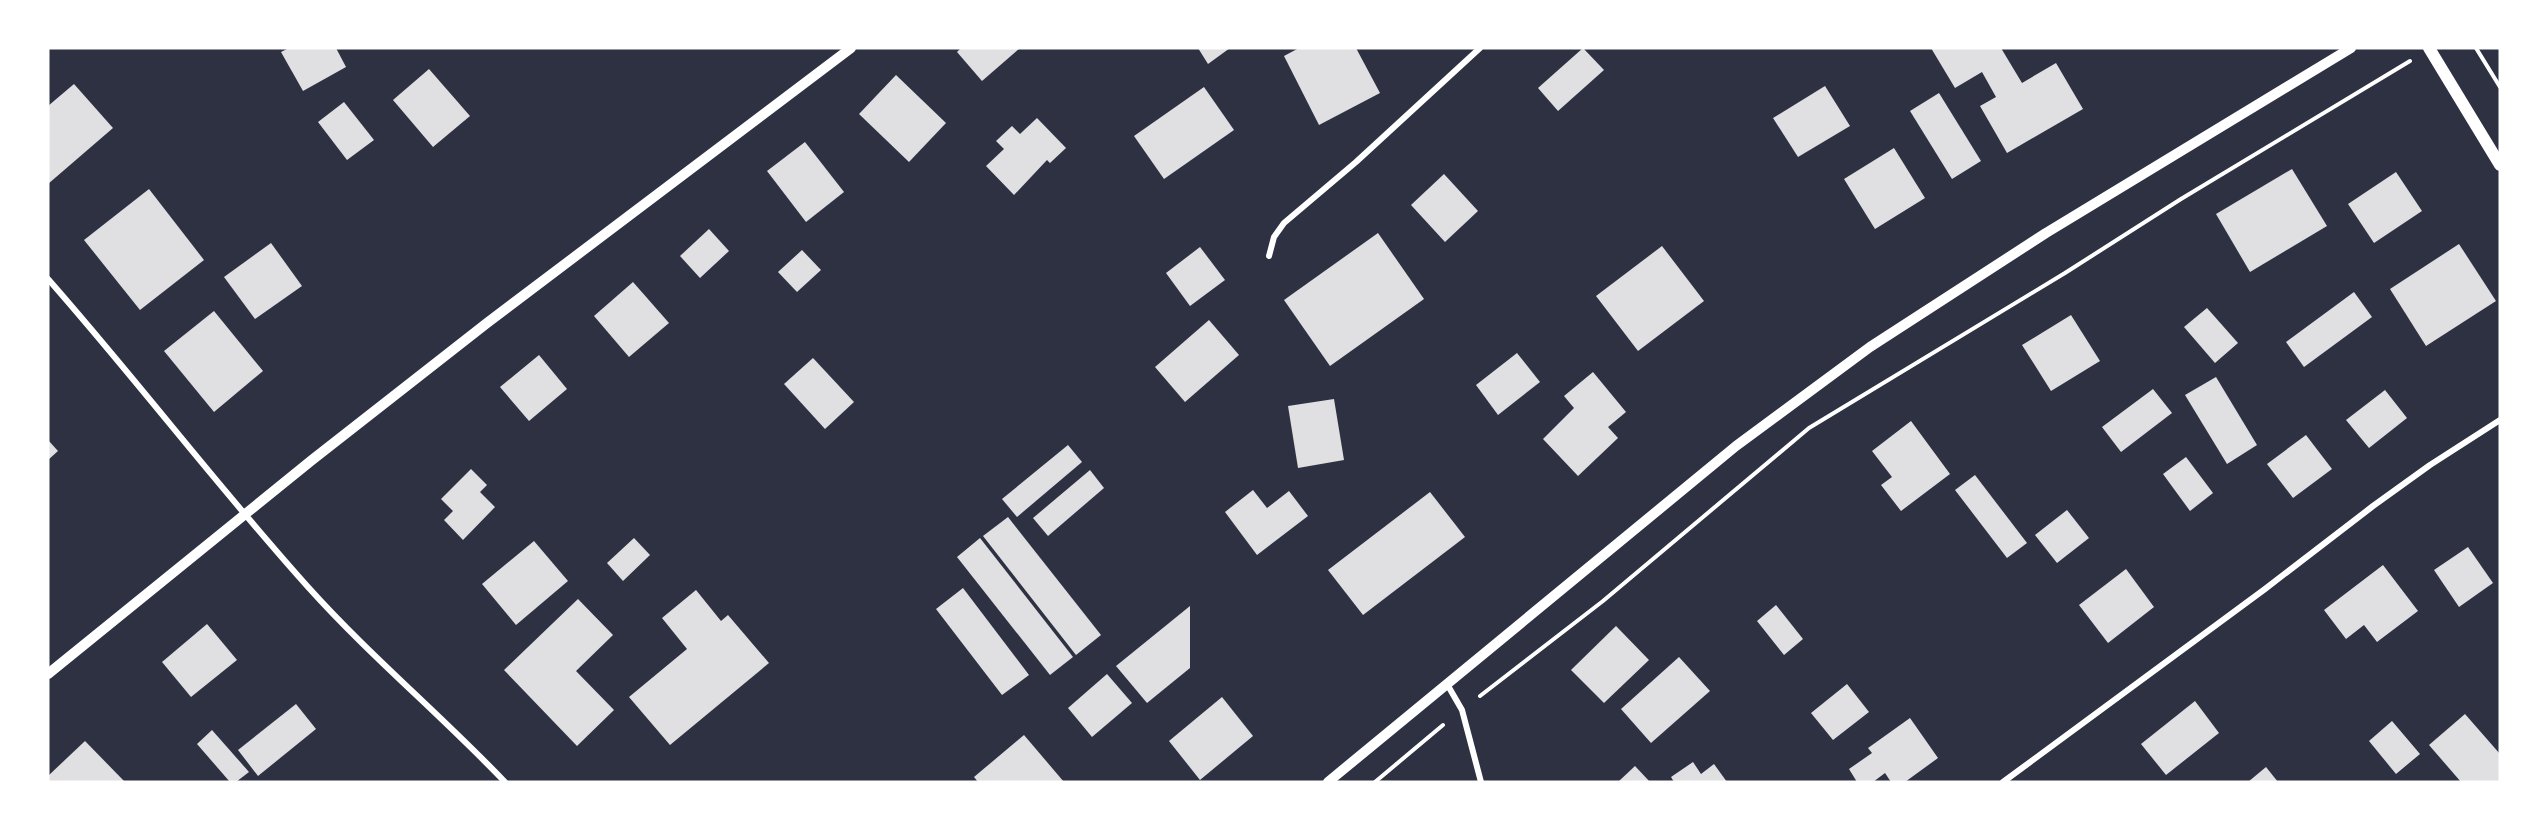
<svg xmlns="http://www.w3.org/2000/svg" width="2548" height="830" viewBox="0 0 2548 830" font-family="'DM Sans',sans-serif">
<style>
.building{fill:#e0e0e3}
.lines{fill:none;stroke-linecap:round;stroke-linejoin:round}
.path{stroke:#fff;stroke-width:4}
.minor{stroke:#fff;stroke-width:6}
.tertiary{stroke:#fff;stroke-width:10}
.secondary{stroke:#fff;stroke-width:12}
</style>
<rect width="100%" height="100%" fill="#2d3142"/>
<!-- building -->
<g class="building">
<path d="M289,48H336L346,67L303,91L281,52Z"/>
<path d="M961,48H1020L982,81L957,52Z"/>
<path d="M1198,48H1230L1208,64Z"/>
<path d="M1299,48H1356L1380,93L1319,125L1284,56Z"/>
<path d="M1583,48L1604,70L1558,111L1538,88Z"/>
<path d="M1931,48H2001L2022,83L2056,63L2083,109L2007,153L1980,106L1996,97L1982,72L1955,88Z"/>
<path d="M429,69L470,116L433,147L393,100Z"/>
<path d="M896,75L946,123L909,162L859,114Z"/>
<path d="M74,84L113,128L48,184V106Z"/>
<path d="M1825,86L1850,126L1798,157L1773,118Z"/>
<path d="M1204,87L1234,130L1164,179L1134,136Z"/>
<path d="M1939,93L1981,161L1952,179L1910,111Z"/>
<path d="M344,102L374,140L347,160L318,122Z"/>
<path d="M1037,118L1066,148L1050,163L1047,160L1014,195L986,166L1004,149L996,141L1012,126L1020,134Z"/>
<path d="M805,142L844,192L806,222L767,171Z"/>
<path d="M1894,148L1925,198L1875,229L1844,179Z"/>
<path d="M2292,169L2327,226L2250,272L2216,214Z"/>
<path d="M2396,172L2422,211L2374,243L2348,204Z"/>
<path d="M1444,174L1478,211L1445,242L1411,205Z"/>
<path d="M149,189L204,260L140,310L84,240Z"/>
<path d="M709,229L729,251L700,278L680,256Z"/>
<path d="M1378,233L1424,299L1330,366L1284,300Z"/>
<path d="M271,243L302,286L255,319L224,277Z"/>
<path d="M2459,244L2496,301L2426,346L2390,289Z"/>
<path d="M1662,246L1704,301L1638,351L1596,296Z"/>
<path d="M1200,247L1225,280L1190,306L1166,273Z"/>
<path d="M802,250L821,270L797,292L778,272Z"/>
<path d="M633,282L669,323L629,357L594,316Z"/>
<path d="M2354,292L2372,317L2304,367L2286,342Z"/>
<path d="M2207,308L2238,343L2215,363L2184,327Z"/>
<path d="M214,311L263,371L214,412L164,351Z"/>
<path d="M2071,315L2100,361L2051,391L2022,345Z"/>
<path d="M1209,320L1239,355L1185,402L1155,367Z"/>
<path d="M1517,353L1540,382L1498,415L1476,385Z"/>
<path d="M539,355L567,389L529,421L500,387Z"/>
<path d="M813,358L854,402L825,429L784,384Z"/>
<path d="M1593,372L1626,412L1608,427L1618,438L1578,476L1543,439L1574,408L1564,396Z"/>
<path d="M2216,377L2257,445L2227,464L2185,395Z"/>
<path d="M2153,389L2172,413L2121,452L2102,427Z"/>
<path d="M2385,390L2407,418L2369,448L2346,420Z"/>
<path d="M1334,399L1344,460L1298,468L1288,406Z"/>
<path d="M1911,421L1950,474L1901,511L1881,485L1892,477L1872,451Z"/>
<path d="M2306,435L2332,469L2293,498L2267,464Z"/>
<path d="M48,440L58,451L48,460Z"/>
<path d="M1068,445L1082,462L1017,517L1002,499Z"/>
<path d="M2186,457L2213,493L2190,511L2163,474Z"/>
<path d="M471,469L487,485L480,492L495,507L463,540L444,520L453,511L441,499Z"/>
<path d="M1090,470L1104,488L1048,536L1033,518Z"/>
<path d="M1975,475L2027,543L2007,558L1955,490Z"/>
<path d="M1253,490L1267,508L1289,491L1308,516L1257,555L1225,512Z"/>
<path d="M1430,492L1465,537L1363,615L1328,570Z"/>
<path d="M2067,510L2089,538L2057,563L2035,535Z"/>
<path d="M1008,517L1101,635L1076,655L983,536Z"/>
<path d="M634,538L650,555L623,581L607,563Z"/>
<path d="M980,538L1073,657L1050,675L957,557Z"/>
<path d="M534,541L568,581L516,625L482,584Z"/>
<path d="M2468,547L2493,583L2459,607L2434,570Z"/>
<path d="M2383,565L2418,611L2377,642L2364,625L2346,639L2324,610Z"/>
<path d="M2126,569L2154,607L2108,643L2079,605Z"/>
<path d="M963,588L1029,675L1002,695L936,609Z"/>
<path d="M696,590L721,621L728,615L769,663L670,745L629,697L687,649L662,618Z"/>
<path d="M578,599L613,635L576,671L614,710L577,746L504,670Z"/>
<path d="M1776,605L1803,639L1784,655L1757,621Z"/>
<path d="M1190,606V668L1147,703L1116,666Z"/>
<path d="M207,624L237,660L191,697L162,662Z"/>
<path d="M1616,626L1649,660L1604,703L1571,670Z"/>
<path d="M1679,657L1710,691L1651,743L1621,709Z"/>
<path d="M1107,674L1132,703L1092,737L1068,708Z"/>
<path d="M1847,684L1869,712L1833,740L1811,713Z"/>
<path d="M1222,697L1253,736L1200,780L1169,741Z"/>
<path d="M2195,701L2219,733L2166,775L2141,744Z"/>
<path d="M296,704L316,729L258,776L238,750Z"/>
<path d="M2465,714L2500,754V782H2461L2429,745Z"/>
<path d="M1910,718L1938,758L1905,782H1891L1885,773L1873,782H1857L1849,769L1872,753L1868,748Z"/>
<path d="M2392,721L2420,754L2396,774L2369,741Z"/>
<path d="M212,730L249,772L236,782H230L197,744Z"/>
<path d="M1024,735L1064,782H978L974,777Z"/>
<path d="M85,741L125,782H48V776Z"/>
<path d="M1693,762L1701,774L1714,764L1727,782H1674L1671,777Z"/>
<path d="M1635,766L1650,782H1618Z"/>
<path d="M2266,767L2278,782H2248Z"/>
</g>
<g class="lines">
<!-- path -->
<g class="path">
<path d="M2476,48L2500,87"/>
<path d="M1480,696L1603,601L1809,428L2065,273L2181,199L2410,61"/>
<path d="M1375,782L1443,725"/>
</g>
<!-- minor -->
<g class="minor">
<path d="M1269,256L1274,237L1284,223L1356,162L1480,48"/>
<path d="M48,279C137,380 218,487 308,587C370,656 441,715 505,782"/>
<path d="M1447,684L1462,710L1481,782"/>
<path d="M2003,782L2265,589L2373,506L2430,465L2500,420"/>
</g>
<!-- tertiary -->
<g class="tertiary">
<path d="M48,674L312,460L487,323L851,48"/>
<path d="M1328,782L1736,446L1870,347L2046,233L2351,48"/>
</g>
<!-- secondary -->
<path class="secondary" d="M2429,48L2500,165"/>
</g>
<!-- border -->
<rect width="2548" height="830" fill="none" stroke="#ffffff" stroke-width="99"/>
</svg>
